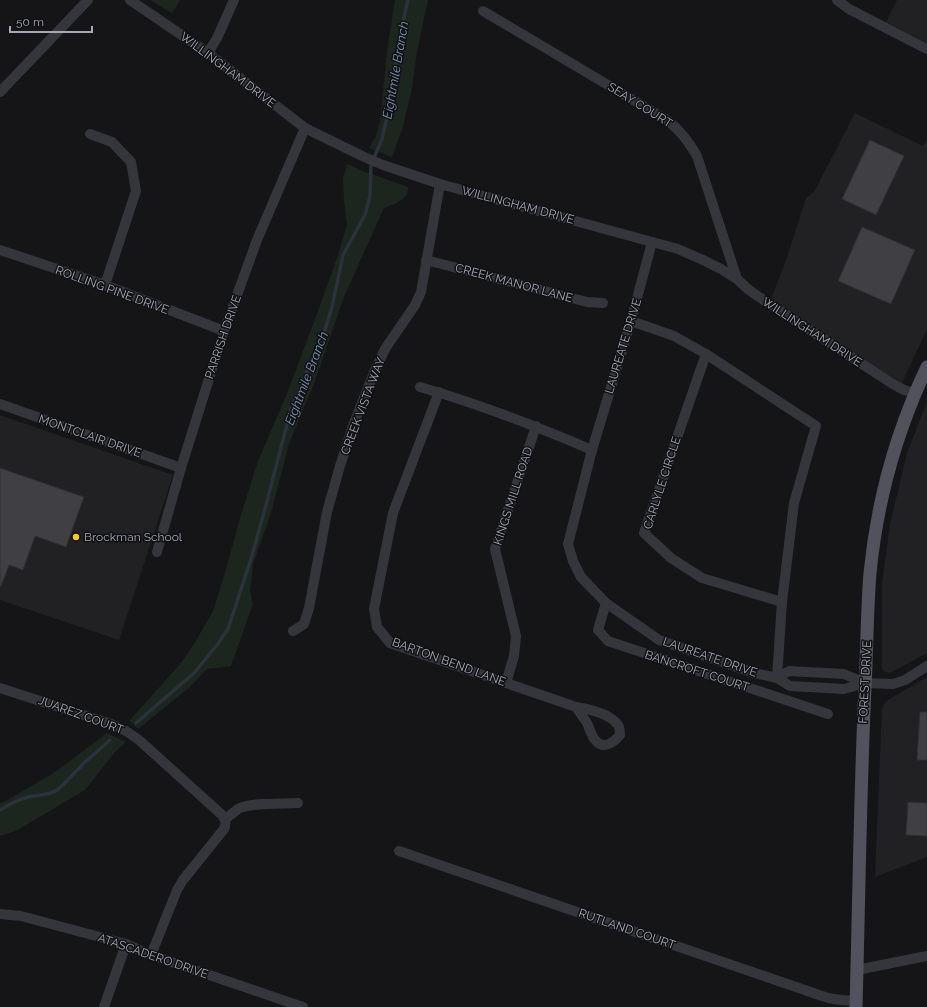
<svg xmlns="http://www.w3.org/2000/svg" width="927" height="1007" viewBox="0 0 927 1007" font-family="Raleway,sans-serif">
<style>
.built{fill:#212124}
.green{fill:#1c251e}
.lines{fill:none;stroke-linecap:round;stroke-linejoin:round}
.stream{stroke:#2a323b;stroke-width:3.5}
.building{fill:#3f3f44;stroke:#2f2e33}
.minor{stroke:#35363c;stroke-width:10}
.major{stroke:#51525b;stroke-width:13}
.poi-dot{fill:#fbc828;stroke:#101012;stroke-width:1.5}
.labels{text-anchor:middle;stroke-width:3;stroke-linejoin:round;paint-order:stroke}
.street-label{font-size:12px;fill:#a6a9b7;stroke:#101012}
.poi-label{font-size:12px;fill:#a6a9b7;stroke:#101012;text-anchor:start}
.water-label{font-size:13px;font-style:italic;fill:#7b94b4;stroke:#101012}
</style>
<rect width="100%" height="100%" fill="#151517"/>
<!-- built -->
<g class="built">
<path d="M897,0H927V43L886,22Z"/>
<path d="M855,113L923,146L927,140V329L902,383L770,302L786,260L806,198L814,192Z"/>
<path d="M927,401V653L890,673L885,672L882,669V583L890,524L907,453Z"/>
<path d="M0,415L173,475L119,640L0,600Z"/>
<path d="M927,677V857L875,877L882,709L884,704L888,700Z"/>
</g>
<!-- green -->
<g class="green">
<path d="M150,0H180L172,13Z"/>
<path d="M395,0H428L417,52L412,88L403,127L392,157L369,148L376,136L380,122L387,51Z"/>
<path d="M347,164L363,171L408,187L407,195L397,203L384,208L344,297L315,381L289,444L271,513L253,564L250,591L253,604L231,666L207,669L190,687L138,729L129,721L181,663L194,644L213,611L226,569L240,518L258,461L286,396L314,322L337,258L347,225L344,202L343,178Z"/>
<path d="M107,733L126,742L115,752L85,790L16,831L0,836V803L4,802L55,772Z"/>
</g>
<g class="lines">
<!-- stream -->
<g class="stream">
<path d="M136,723L194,673L217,645L228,629L251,559L266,505L291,409L325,330L332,307L343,255L365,215L370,196L371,165L382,139L389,108L401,30L408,0"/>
<path d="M0,810L16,801L28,797L47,794L56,791L64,784L84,763L110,740"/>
</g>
</g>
<!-- building -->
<g class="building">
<path d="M870,140L904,156L876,215L842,199Z"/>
<path d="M862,227L915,250L891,304L838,281Z"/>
<path d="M0,468L84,497L66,547L35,536L23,570L9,565L1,586H0Z"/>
<path d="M920,712H927V760H917Z"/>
<path d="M908,802L927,803V836L906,835Z"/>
</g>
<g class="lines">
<!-- minor -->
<g class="minor">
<path d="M130,0L208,53L305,128L362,156L383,165L440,184L678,249L703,260L721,269L737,279L749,290L768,303L893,384L904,390L915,393"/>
<path d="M837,0L849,9L927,49"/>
<path d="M483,11L667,120C681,131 688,141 697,156L737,279"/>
<path d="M208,53L217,38L234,0"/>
<path d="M0,92L88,0"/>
<path d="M90,134L112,142L131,162L136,191L105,285"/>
<path d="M652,242L631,321L592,450L568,544L573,561L581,577L606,603L659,640L754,673L777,678L790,686L844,689L865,683L893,684L905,680L927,666"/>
<path d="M0,250L105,285L224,331"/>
<path d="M426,260L587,302L603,303"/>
<path d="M631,321L674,336L706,354L816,426L794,503L782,602L777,678"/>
<path d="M706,354L644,533L671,558L702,578L782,602"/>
<path d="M420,387C479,404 536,426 592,450"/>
<path d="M439,392L393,513L374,609L377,627L390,643L576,707C580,713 584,718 587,723C590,729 591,736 596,741C604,750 614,742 620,735C620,731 620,728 618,725C610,714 589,709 576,707"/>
<path d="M0,404L181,468"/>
<path d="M157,552L181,468L224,331L257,240L305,128"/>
<path d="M606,603L598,630L608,641L828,714"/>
<path d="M293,631L304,624L309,608L327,512L340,466L354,423L375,370L385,349L415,305L421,292L440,184"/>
<path d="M777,678L789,671L844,674L865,683"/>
<path d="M506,683L514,656L516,636L495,549L536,426"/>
<path d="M0,688L111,724L126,731L139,740L221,814C225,819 227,822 224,829L183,880L177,890L151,955"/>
<path d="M225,819C230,816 234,812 238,809C250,802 283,804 298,803"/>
<path d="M399,851L828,998L841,1000L856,1001"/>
<path d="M0,914L21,916L126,944L151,955L303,1007"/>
<path d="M857,970L927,956"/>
<path d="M104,1007L126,944"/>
</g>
<!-- major -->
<path class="major" d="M856,1007C859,900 860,794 865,687C867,649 867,611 870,573C877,502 896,432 927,367"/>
</g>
<!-- markers -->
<circle class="poi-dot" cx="76" cy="537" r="4"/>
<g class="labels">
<!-- street labels -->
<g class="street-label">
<text transform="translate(228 70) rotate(37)" y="4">WILLINGHAM DRIVE</text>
<text transform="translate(640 105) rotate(32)" y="4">SEAY COURT</text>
<text transform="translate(518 205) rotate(15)" y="4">WILLINGHAM DRIVE</text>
<text transform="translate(514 283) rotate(15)" y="4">CREEK MANOR LANE</text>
<text transform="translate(112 290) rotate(20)" y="4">ROLLING PINE DRIVE</text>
<text transform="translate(812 332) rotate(33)" y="4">WILLINGHAM DRIVE</text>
<text transform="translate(223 337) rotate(-71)" y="4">PARRISH DRIVE</text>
<text transform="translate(623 346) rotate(-73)" y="4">LAUREATE DRIVE</text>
<text transform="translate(363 406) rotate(-69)" y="4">CREEK VISTA WAY</text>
<text transform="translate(90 436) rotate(19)" y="4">MONTCLAIR DRIVE</text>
<text transform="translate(662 483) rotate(-72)" y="4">CARLYLE CIRCLE</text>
<text transform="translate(513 496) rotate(-72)" y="4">KINGS MILL ROAD</text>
<text transform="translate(710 657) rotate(19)" y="4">LAUREATE DRIVE</text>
<text transform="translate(449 662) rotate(20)" y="4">BARTON BEND LANE</text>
<text transform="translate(697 671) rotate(18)" y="4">BANCROFT COURT</text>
<text transform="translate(865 682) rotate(-87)" y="4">FOREST DRIVE</text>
<text transform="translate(81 715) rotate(20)" y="4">JUAREZ COURT</text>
<text transform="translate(627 929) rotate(19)" y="4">RUTLAND COURT</text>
<text transform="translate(153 956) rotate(19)" y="4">ATASCADERO DRIVE</text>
</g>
<!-- poi labels -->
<g class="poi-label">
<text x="84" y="541">Brockman School</text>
</g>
<!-- water labels -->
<g class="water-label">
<text transform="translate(395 70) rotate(-80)" y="5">Eightmile Branch</text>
<text transform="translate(306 378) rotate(-69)" y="5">Eightmile Branch</text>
</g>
</g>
<!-- scale -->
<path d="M10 26v6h82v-6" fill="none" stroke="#a6a9b7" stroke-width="2"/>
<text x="16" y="26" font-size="12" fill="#a6a9b7" stroke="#101012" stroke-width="3" paint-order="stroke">50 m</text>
</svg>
